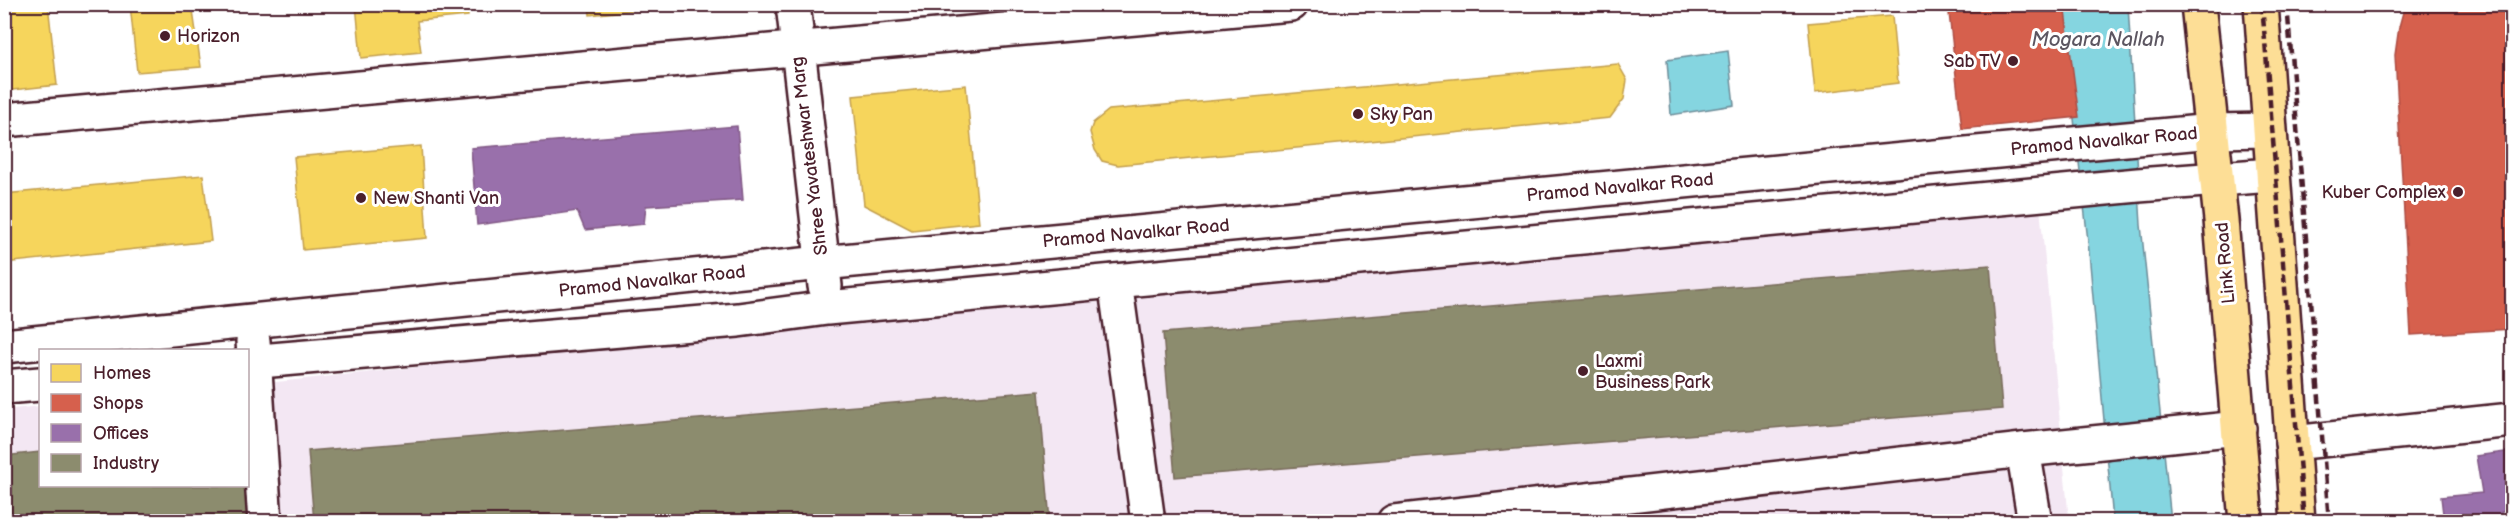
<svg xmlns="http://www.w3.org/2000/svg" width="2517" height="526" viewBox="0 0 2517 526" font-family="'Balsamiq Sans',sans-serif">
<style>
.built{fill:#f3e7f3}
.water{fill:#85d5e0;stroke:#6d8c98;stroke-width:1.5}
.homes{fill:#f6d55c;stroke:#c29e4d;stroke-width:1.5}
.shops{fill:#d6604d;stroke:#ac4c43;stroke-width:1.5}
.offices{fill:#9970ab;stroke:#815885;stroke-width:1.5}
.industry{fill:#8c8c6e;stroke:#786b5a;stroke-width:1.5}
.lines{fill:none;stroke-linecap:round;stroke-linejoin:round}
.minor-casing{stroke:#4a1f2b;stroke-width:38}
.major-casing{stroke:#4a1f2b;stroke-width:38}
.minor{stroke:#fff;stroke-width:33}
.major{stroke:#fdde96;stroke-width:33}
.rail{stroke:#4a1f2b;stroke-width:4.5;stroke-dasharray:9 4.5;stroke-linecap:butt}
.poi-dot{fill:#4a1f2b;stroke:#fff;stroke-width:2}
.labels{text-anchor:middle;stroke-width:6;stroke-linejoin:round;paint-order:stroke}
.poi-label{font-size:18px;fill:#4a1f2b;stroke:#fff;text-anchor:start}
.street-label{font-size:18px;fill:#4a1f2b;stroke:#fff}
.water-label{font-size:20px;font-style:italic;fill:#5c5661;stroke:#fff}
</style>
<rect width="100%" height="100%" fill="#fff"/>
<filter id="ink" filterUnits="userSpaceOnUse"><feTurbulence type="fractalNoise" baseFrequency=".0167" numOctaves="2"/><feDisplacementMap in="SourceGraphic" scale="12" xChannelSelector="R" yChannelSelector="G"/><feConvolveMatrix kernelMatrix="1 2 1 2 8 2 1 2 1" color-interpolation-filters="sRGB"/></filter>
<g filter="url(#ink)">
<!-- built -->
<path class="built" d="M2039,196L2069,521H5L4,410L40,406V486H248V385Z"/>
<!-- water -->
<g class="water">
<path d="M2061,5H2128L2141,225L2171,521H2113L2088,241Z"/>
<path d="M1728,51L1734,105L1671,115L1667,60Z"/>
</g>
<!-- homes -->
<g class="homes">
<path d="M4,4H48L57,85L4,91Z"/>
<path d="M130,4H192L201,67L137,72Z"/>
<path d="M356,4H467L468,16L417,21L421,52L361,58Z"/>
<path d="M589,4H679V5L590,15Z"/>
<path d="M1892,16L1898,83L1815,93L1808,23Z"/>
<path d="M1618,64L1627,80L1624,99L1610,118L1118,165L1102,161L1095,150L1090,132L1093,123L1109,110Z"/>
<path d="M966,85L979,223L912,230L864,205L853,96Z"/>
<path d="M421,146L427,238L303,250L294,157Z"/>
<path d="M203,175L211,241L4,263V194Z"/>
</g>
<!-- shops -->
<g class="shops">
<path d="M1948,4H2064L2079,117L1962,129Z"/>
<path d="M2512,4V329L2411,335L2395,55L2399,27L2405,5Z"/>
</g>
<!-- offices -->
<g class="offices">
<path d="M737,126L743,200L646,206L644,224L585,230L577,211L477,225L471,148Z"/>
<path d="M2512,451V511L2501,512L2502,522H2444L2441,497L2482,493L2476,456Z"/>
</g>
<!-- industry -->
<g class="industry">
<path d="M1990,265L2002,409L1175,477L1163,333Z"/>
<path d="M1039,391L1050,522H314L308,451Z"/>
<path d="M40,452V486H248L253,522H4V456Z"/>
</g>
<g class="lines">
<!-- minor casing -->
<g class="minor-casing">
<g id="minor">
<path d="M793,4L825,286"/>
<path d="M4,120L1291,4"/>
<path d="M1115,281L1148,522"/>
<path d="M253,341L265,522"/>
<path d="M4,346L822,263L1998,151L2212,131L2269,130"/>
<path d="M248,362L738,320L827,308L2138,185L2272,175"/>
<path d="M4,387L40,384"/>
<path d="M2292,443L2512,420"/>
<path d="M2023,450L2035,522"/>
<path d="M1394,522L2023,450L2239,428"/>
</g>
</g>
<!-- major casing -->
<g class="major-casing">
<g id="major">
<path d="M2198,4L2221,220L2246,522"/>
<path d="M2261,4L2298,522"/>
</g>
</g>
<!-- minor -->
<use href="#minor" class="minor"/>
<!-- major -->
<use href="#major" class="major"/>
<!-- rail -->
<g class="rail">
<path d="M2262,4L2304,522"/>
<path d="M2287,4L2329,522"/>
</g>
</g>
</g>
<!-- markers -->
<g class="poi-dot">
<circle cx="165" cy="36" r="6"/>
<circle cx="2013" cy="61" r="6"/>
<circle cx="1358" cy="114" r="6"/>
<circle cx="2458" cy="192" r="6"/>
<circle cx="361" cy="198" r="6"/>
<circle cx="1583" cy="371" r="6"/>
</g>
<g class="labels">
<!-- poi labels -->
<g class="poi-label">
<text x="177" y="42">Horizon</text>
<text x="2001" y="67" text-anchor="end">Sab TV</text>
<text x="1370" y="120">Sky Pan</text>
<text x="2446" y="198" text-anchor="end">Kuber Complex</text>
<text x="373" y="204">New Shanti Van</text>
<text x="1595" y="367">Laxmi<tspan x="1595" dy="21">Business Park</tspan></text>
</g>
<!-- street labels -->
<g class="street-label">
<text transform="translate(2104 141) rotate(-5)" y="6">Pramod Navalkar Road</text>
<text transform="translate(809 156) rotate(-97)" y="6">Shree Yavateshwar Marg</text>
<text transform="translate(1620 187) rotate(-5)" y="6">Pramod Navalkar Road</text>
<text transform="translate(1136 233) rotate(-5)" y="6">Pramod Navalkar Road</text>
<text transform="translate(2225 263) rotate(-95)" y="6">Link Road</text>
<text transform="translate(652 281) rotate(-6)" y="6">Pramod Navalkar Road</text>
</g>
<!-- water labels -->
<g class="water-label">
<text x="2098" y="46">Mogara Nallah</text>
</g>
</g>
<!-- margin -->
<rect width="2517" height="526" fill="none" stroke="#fff" stroke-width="24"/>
<rect x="12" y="12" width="2493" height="502" fill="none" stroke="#4a1f2b" stroke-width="2" filter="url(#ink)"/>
<!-- legend -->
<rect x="39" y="349" width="210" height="138" fill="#ffffff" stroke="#b7a5aa" stroke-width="1.5"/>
<rect x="51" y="364" width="30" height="18" fill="#f6d55c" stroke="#b7a5aa" stroke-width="1.5"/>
<text x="93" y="379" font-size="18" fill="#4a1f2b">Homes</text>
<rect x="51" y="394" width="30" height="18" fill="#d6604d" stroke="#b7a5aa" stroke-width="1.5"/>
<text x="93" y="409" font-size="18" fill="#4a1f2b">Shops</text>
<rect x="51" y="424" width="30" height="18" fill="#9970ab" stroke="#b7a5aa" stroke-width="1.5"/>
<text x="93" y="439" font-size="18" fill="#4a1f2b">Offices</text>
<rect x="51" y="454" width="30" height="18" fill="#8c8c6e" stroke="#b7a5aa" stroke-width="1.5"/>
<text x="93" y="469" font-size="18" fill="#4a1f2b">Industry</text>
</svg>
